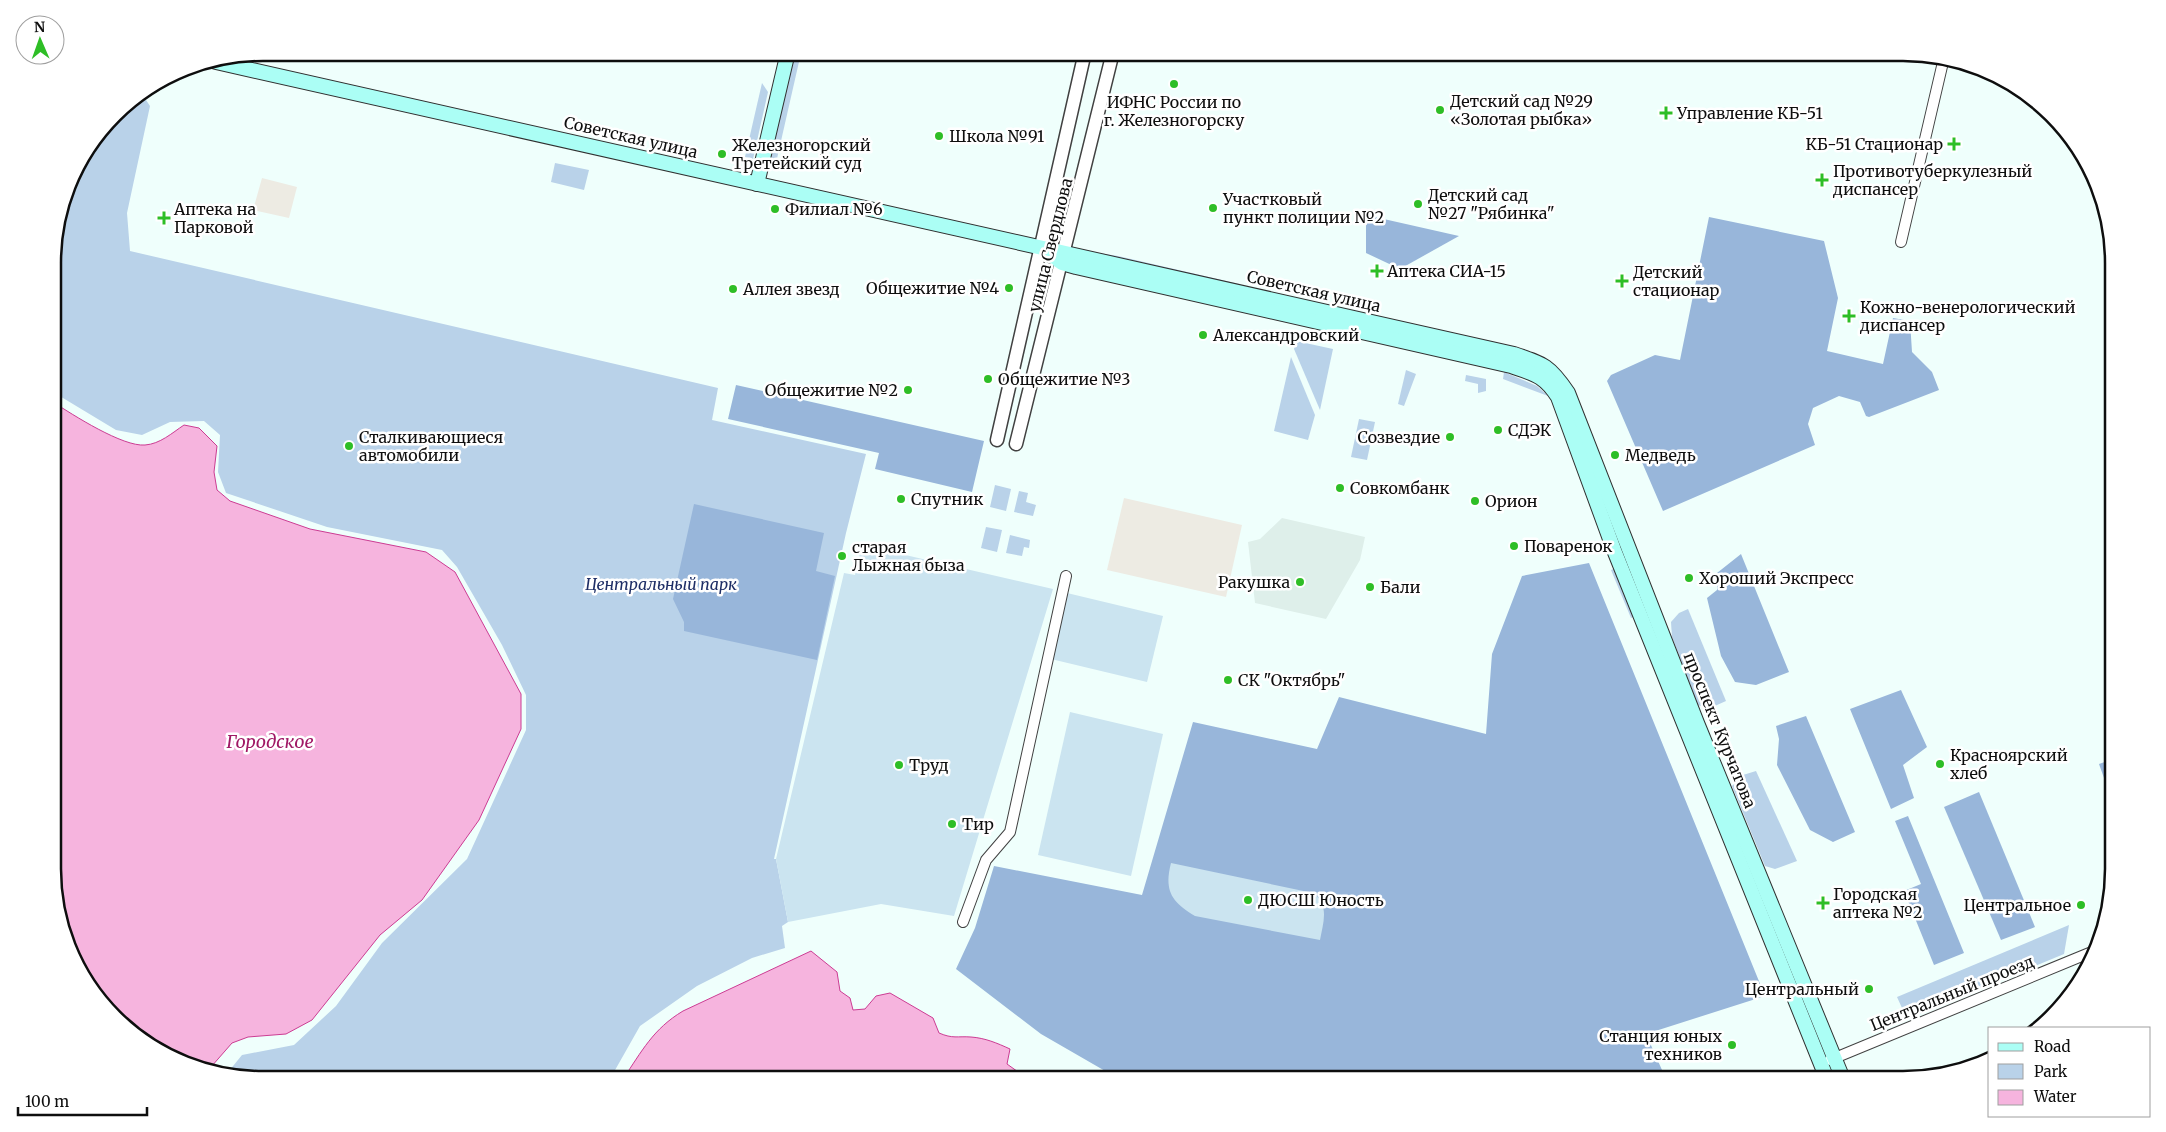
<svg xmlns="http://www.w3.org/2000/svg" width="2166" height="1132" viewBox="0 0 2166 1132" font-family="Merriweather,serif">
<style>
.industrial{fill:#edebe3}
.green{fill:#b9d2e9}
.forest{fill:#98b6da}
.pitch{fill:#cbe4f0}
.plaza{fill:#deefea}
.water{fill:#f6b4de;stroke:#cc3c93}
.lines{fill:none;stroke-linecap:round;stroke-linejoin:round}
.minor-casing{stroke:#414141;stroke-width:12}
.tertiary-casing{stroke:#414141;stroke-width:15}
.secondary-casing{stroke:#303030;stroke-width:16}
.minor{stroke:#fff;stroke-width:10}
.tertiary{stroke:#fff;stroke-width:12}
.secondary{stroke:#abfef5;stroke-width:14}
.poi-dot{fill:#2ebe26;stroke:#fff;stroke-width:2}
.labels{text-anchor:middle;stroke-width:5;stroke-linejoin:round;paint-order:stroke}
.poi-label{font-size:16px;fill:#0e0e0e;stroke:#fff;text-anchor:start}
.street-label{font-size:16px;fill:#0e0e0e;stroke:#fff}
.park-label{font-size:16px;font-style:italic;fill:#1e2e66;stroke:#fff}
.water-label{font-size:18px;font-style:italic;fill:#a01865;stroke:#fff}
.rim{fill:none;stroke:#0e0e0e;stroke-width:2.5}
</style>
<rect width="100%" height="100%" fill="#effffc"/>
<!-- industrial -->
<g class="industrial">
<path d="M262,178L297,187L289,218L253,210Z"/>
<path d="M1124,498L1242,525L1226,597L1107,570Z"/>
</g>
<!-- green -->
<g class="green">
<path d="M790,53H801L776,163L765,161Z"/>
<path d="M762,83L768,92L753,159L745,157Z"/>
<path d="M142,94L150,106L127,213L130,251L718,388L712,420L866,454L846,533L774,859H776L788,922L782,926L785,948L752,958L697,986L640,1026L610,1079H263L229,1071L242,1055L294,1045L336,1006L382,943L467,859L526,730V695L502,645L457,567L442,550L327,527L226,493L218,472L220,435L204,421L170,422L142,435L116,430L53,392V249L74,170L124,105Z"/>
<path d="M555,163L589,170L584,190L551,182Z"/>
<path d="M1086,251L1118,256L1239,284L1238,288Z"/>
<path d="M1296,341L1333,349L1320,410L1294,349Z"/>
<path d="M1291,357L1315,415L1308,440L1274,431Z"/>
<path d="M1406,370L1416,374L1404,406L1398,404Z"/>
<path d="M1504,372L1537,386L1548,396L1503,379Z"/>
<path d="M1466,375L1486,379V391L1478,393V384L1465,381Z"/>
<path d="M1359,419L1375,422L1367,460L1351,457Z"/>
<path d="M995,485L1011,489L1006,511L990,507Z"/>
<path d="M1019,491L1028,493L1026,502L1036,505L1033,516L1014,512Z"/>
<path d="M986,527L1002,530L997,552L981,548Z"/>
<path d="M1010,535L1030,540L1029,548L1024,547L1022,556L1006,553Z"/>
<path d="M1618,567L1638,615L1631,618L1611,570Z"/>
<path d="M1688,609L1726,701L1708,709L1698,705L1672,637L1671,622L1679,613Z"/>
<path d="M1756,771L1797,861L1775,869L1765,866L1732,786L1743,775Z"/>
<path d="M2069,925L2064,954L1907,1019L1897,997Z"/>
</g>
<!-- forest -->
<g class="forest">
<path d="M1366,215L1459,236L1400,269L1366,253Z"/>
<path d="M1709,217L1824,241L1838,298L1827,351L1883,364L1893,318L1910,321L1912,352L1932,372L1939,390L1869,417L1866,416L1860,402L1839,396L1813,408L1808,424L1815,445L1663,511L1607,381L1611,375L1655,355L1680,360Z"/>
<path d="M736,385L984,441L972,492L875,469L879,453L728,419Z"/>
<path d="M694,504L824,533L816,571L835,576L817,660L684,631V622L673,599Z"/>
<path d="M1741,554L1789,672L1756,685L1735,682L1721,656L1707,598L1717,590V573Z"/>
<path d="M1589,563L1765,996L1646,1034L1666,1079H1119L1041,1034L956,969L975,928L994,866L1142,895L1193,722L1317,749L1339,697L1486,734L1492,654L1522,576Z"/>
<path d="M1901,690L1927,747L1903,765L1914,798L1891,809L1850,709Z"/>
<path d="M1806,716L1855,832L1833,842L1810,830L1777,765L1779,739L1776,726Z"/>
<path d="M2113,759V803L2099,764Z"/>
<path d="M1979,792L2035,927L2001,940L1944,807Z"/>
<path d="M1908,816L1964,953L1934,965L1904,891L1921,884L1895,821Z"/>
</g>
<!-- pitch -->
<g class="pitch">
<path d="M862,545L1053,589L954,916L881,904L788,922L776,859L844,573L855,575Z"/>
<path d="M1067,593L1163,616L1147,682L1051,659Z"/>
<path d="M1070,712L1163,734L1131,876L1038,855Z"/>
<path d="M1171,863L1313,893C1330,905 1323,923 1320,940L1195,916C1171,902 1164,890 1171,863Z"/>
</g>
<!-- plaza -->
<path class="plaza" d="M1282,518L1365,537L1360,560L1326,619L1255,603L1248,542L1260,539Z"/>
<!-- water -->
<g class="water">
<path d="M53,402C73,415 123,447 145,445C160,444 172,433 184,425L199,428L217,446L214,472L217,490L230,501L310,529L426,552L455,572L521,694V729L479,820L422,900L380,935L312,1020L286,1034L248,1037L232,1043L211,1067L170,1058L124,1027L88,986L54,897Z"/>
<path d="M811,951L837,972L840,991L850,998L853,1010L865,1009L876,996L890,993L933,1018L939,1033C953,1039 957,1036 971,1037C985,1038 997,1043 1010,1049L1007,1064L1028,1079H623C642,1051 653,1029 683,1011Z"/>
</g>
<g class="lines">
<!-- minor casing -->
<g class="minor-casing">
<g id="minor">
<path d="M1901,242L1943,62"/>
<path d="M963,922L986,860L1010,832L1066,576"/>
<path d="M1830,1060L2094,951"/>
</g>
</g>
<!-- tertiary casing -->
<g class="tertiary-casing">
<g id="tertiary">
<path d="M997,440L1085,52"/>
<path d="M1016,444L1113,52"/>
</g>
</g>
<!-- secondary casing -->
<g class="secondary-casing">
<g id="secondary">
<path d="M216,62L1514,354C1544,364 1550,366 1568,393L1697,723L1843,1079"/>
<path d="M757,184L788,52"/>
<path d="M1046,252L1062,263L1076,267L1511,366C1534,374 1544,375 1558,397L1614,550L1827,1079"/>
</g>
</g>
<!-- minor -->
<use href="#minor" class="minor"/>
<!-- tertiary -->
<use href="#tertiary" class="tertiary"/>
<!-- secondary -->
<use href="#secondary" class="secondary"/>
</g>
<!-- markers -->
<g class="poi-dot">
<circle cx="1174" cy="84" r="5"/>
<circle cx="1440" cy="110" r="5"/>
<path d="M1663.5 105.5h5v5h5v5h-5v5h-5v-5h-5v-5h5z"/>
<circle cx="939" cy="136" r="5"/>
<path d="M1951.5 136.5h5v5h5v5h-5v5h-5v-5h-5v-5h5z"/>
<circle cx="722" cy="154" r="5"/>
<path d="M1819.5 172.5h5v5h5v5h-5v5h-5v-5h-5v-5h5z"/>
<circle cx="1418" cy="204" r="5"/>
<circle cx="1213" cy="208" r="5"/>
<circle cx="775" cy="209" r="5"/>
<path d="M161.5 210.5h5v5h5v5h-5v5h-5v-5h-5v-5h5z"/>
<path d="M1374.5 263.5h5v5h5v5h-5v5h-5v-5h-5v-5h5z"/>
<path d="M1619.5 273.5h5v5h5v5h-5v5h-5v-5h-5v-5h5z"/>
<circle cx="1009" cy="288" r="5"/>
<circle cx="733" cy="289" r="5"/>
<path d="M1846.5 308.5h5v5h5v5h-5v5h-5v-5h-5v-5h5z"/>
<circle cx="1203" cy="335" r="5"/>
<circle cx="988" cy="379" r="5"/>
<circle cx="908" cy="390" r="5"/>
<circle cx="1498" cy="430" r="5"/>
<circle cx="1450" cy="437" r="5"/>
<circle cx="349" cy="446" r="5"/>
<circle cx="1615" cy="455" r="5"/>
<circle cx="1340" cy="488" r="5"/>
<circle cx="901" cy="499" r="5"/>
<circle cx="1475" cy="501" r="5"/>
<circle cx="1514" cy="546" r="5"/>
<circle cx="842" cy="556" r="5"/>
<circle cx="1689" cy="578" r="5"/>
<circle cx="1300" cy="582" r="5"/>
<circle cx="1370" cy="587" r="5"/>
<circle cx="1228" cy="680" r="5"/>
<circle cx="1940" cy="764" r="5"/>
<circle cx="899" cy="765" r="5"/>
<circle cx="952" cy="824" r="5"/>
<circle cx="1248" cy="900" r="5"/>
<path d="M1820.5 895.5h5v5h5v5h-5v5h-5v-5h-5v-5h5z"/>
<circle cx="2081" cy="905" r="5"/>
<circle cx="1869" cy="989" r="5"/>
<circle cx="1732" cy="1045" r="5"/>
</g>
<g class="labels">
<!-- poi labels -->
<g class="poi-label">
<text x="1450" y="107">Детский сад №29<tspan x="1450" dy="18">«Золотая рыбка»</tspan></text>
<text x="1174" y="108" text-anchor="middle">ИФНС России по<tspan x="1174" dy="18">г. Железногорску</tspan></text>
<text x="1677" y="119">Управление КБ-51</text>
<text x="949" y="142">Школа №91</text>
<text x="1943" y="150" text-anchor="end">КБ-51 Стационар</text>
<text x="732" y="151">Железногорский<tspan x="732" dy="18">Третейский суд</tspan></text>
<text x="1833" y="177">Противотуберкулезный<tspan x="1833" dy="18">диспансер</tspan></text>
<text x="1428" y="201">Детский сад<tspan x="1428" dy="18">№27 "Рябинка"</tspan></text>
<text x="1223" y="205">Участковый<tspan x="1223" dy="18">пункт полиции №2</tspan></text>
<text x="174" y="215">Аптека на<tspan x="174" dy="18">Парковой</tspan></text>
<text x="785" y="215">Филиал №6</text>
<text x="1387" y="277">Аптека СИА-15</text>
<text x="1633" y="278">Детский<tspan x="1633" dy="18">стационар</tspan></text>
<text x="999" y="294" text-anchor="end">Общежитие №4</text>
<text x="743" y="295">Аллея звезд</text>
<text x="1860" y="313">Кожно-венерологический<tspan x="1860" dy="18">диспансер</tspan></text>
<text x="1213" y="341">Александровский</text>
<text x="998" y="385">Общежитие №3</text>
<text x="898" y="396" text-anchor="end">Общежитие №2</text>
<text x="1508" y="436">СДЭК</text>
<text x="359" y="443">Сталкивающиеся<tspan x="359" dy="18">автомобили</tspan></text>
<text x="1440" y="443" text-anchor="end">Созвездие</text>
<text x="1625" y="461">Медведь</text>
<text x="1350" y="494">Совкомбанк</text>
<text x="911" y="505">Спутник</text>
<text x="1485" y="507">Орион</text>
<text x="1524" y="552">Поваренок</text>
<text x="852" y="553">старая<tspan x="852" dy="18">Лыжная быза</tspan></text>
<text x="1699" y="584">Хороший Экспресс</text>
<text x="1290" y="588" text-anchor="end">Ракушка</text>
<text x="1380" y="593">Бали</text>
<text x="1238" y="686">СК "Октябрь"</text>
<text x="1950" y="761">Красноярский<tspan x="1950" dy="18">хлеб</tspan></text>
<text x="909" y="771">Труд</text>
<text x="962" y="830">Тир</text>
<text x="1833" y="900">Городская<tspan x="1833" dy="18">аптека №2</tspan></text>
<text x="1258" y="906">ДЮСШ Юность</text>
<text x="2071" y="911" text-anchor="end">Центральное</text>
<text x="1859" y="995" text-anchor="end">Центральный</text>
<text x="1722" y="1042" text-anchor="end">Станция юных<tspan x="1722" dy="18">техников</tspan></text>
</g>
<!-- street labels -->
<g class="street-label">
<text transform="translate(631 137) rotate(13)" y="6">Советская улица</text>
<text transform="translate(1050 245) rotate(-76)" y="6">улица Свердлова</text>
<text transform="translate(1314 291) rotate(13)" y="6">Советская улица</text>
<text transform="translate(1720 730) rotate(68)" y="6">проспект Курчатова</text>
<text transform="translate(1952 993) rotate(-22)" y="6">Центральный проезд</text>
</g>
<!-- park labels -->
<g class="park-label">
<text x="661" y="590">Центральный парк</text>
</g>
<!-- water labels -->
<g class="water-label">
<text x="270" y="748">Городское</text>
</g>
</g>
<!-- crop -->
<path d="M0 0H2166V1132H0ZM263 61H1903A202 202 0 0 1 2105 263V869A202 202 0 0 1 1903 1071H263A202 202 0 0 1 61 869V263A202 202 0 0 1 263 61Z" fill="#fff" fill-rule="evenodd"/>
<path class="rim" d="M263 61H1903A202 202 0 0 1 2105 263V869A202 202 0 0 1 1903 1071H263A202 202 0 0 1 61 869V263A202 202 0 0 1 263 61Z"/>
<!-- legend -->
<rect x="1988" y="1027" width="162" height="90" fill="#ffffff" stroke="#9f9f9f"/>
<rect x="1998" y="1043" width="25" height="8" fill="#abfef5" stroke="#9f9f9f"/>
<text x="2034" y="1052" font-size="15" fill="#0e0e0e">Road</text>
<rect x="1998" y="1064" width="25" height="15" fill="#b9d2e9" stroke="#9f9f9f"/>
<text x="2034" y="1077" font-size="15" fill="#0e0e0e">Park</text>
<rect x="1998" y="1090" width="25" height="15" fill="#f6b4de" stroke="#9f9f9f"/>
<text x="2034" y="1102" font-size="15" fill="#0e0e0e">Water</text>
<!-- north arrow -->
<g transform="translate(40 40) rotate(358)"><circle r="24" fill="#ffffff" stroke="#9f9f9f"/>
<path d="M0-4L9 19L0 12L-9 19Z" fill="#2ebe26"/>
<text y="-8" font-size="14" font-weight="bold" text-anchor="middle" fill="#0e0e0e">N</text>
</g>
<!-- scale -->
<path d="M18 1107v8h129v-8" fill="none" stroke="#0e0e0e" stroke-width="2.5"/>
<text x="25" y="1107" font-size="15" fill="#0e0e0e" stroke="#ffffff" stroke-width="4" paint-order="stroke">100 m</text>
</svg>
